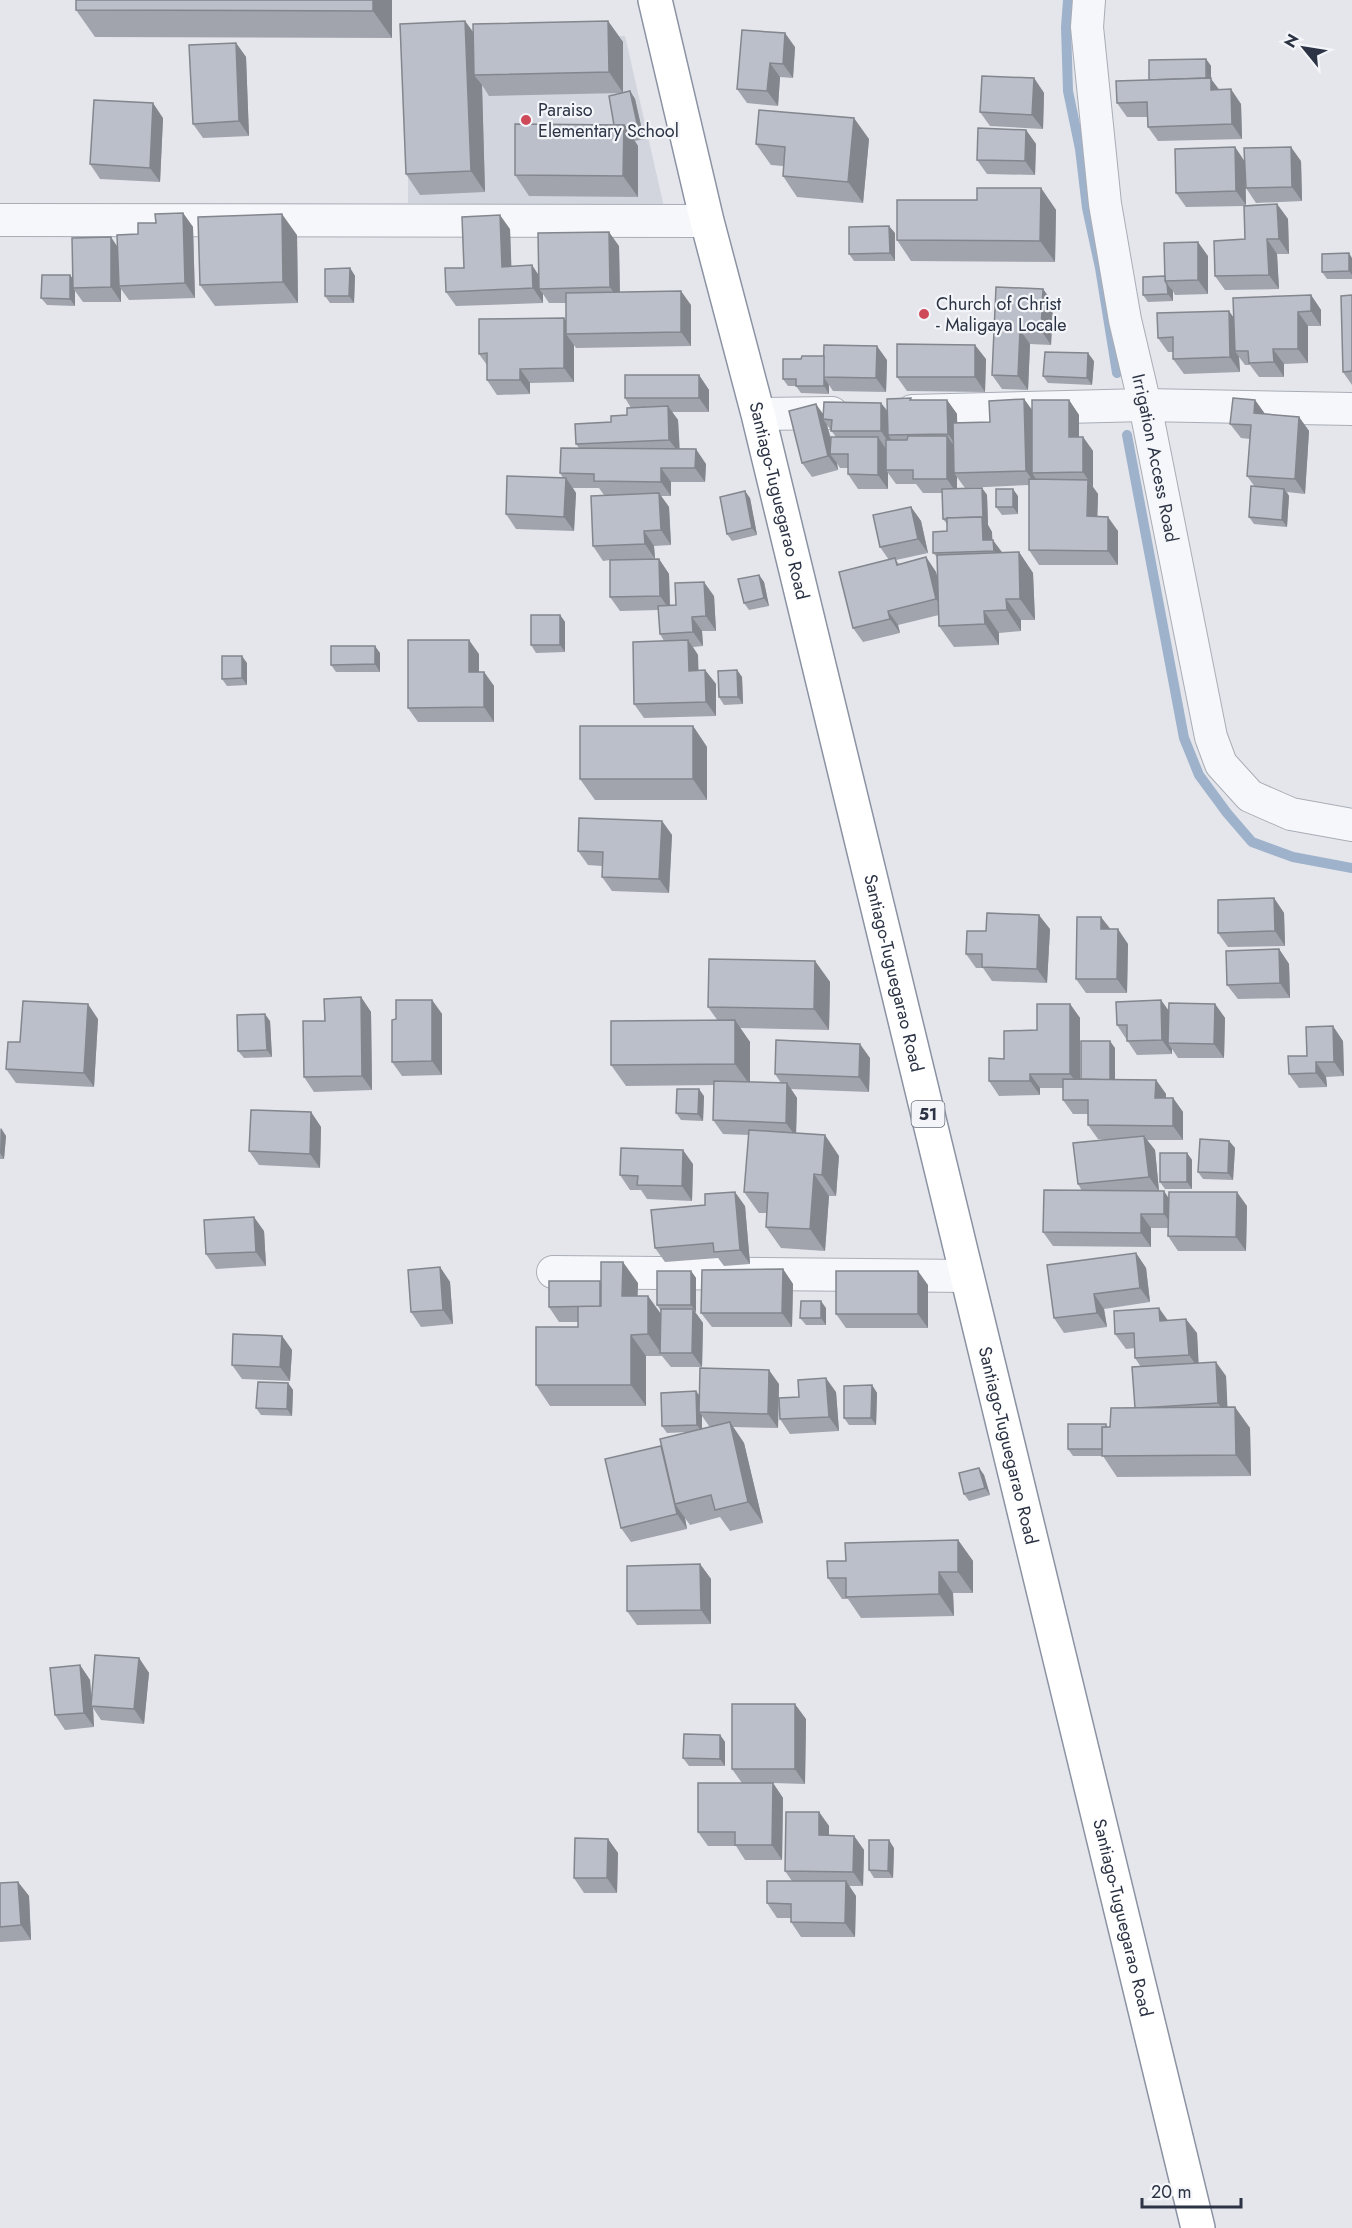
<svg xmlns="http://www.w3.org/2000/svg" width="1352" height="2228" viewBox="0 0 1352 2228" font-family="Jost,sans-serif">
<style>
.built{fill:#d2d5dd}
.lines{fill:none;stroke-linecap:round;stroke-linejoin:round}
.stream{stroke:#9fb2cb;stroke-width:10}
.minor-casing{stroke:#a9adb6;stroke-width:34}
.trunk-casing{stroke:#8b93a2;stroke-width:36}
.minor{stroke:#f6f7fa;stroke-width:32}
.trunk{stroke:#fff;stroke-width:33}
.wall{fill:#a1a4ad;fill-rule:evenodd}
.shaded-wall{fill:#83868d}
.building{fill:#bbbfc9;stroke:#83868d;stroke-width:1.5}
.poi-dot{fill:#cf4a58;stroke:#f3f5f9;stroke-width:2}
.labels{text-anchor:middle;stroke-width:4.5;stroke-linejoin:round;paint-order:stroke}
.shield{fill:#f3f5f9;stroke:#676d7a;stroke-width:1.5}
.shield-label{font-size:16px;font-weight:bold;fill:#2b3344}
.poi-label{font-size:18px;fill:#2b3344;stroke:#f3f5f9;text-anchor:start}
.street-label{font-size:18px;fill:#2b3344;stroke:#f3f5f9}
</style>
<rect width="100%" height="100%" fill="#e4e6ec"/>
<!-- built -->
<path class="built" d="M625,36L664,207L408,203V38Z"/>
<g class="lines">
<!-- stream -->
<g class="stream">
<path d="M1068,0L1066,27L1068,91L1080,149L1087,208L1100,268L1117,373"/>
<path d="M1127,435L1184,738L1199,775L1227,813L1252,842L1293,857L1352,868"/>
</g>
<!-- minor casing -->
<g class="minor-casing">
<g id="minor">
<path id="s1" d="M1089,0L1087,27L1105,204L1125,320L1145,405L1211,737L1221,764L1250,796L1291,814L1352,825"/>
<path d="M0,220L707,221"/>
<path d="M912,411L1145,405L1352,409"/>
<path d="M758,414L832,413"/>
<path d="M553,1272L967,1276"/>
</g>
</g>
<!-- trunk casing -->
<g class="trunk-casing">
<g id="trunk">
<path id="s2" d="M655,0L707,221L758,414L1198,2228"/>
</g>
</g>
<!-- minor -->
<use href="#minor" class="minor"/>
<!-- trunk -->
<use href="#trunk" class="trunk"/>
</g>
<!-- wall -->
<g class="wall">
<path d="M392,0V38L95,37L76,10Z"/>
<path d="M465,21L474,33L608,21L623,42V93L630,91L635,99L644,139L635,141L638,146V197L529,196L515,175L614,125L621,93L489,96L482,85L485,192L420,195L406,174Z"/>
<path d="M742,30L795,47L793,78L780,77L778,106L747,103L737,89Z"/>
<path d="M236,43L246,57L249,136L203,138L193,124Z"/>
<path d="M1206,59L1211,66V79L1219,90L1241,104L1242,139L1158,141L1148,127L1147,117H1127L1117,103L1149,80Z"/>
<path d="M1034,78L1044,93L1043,129L990,126L980,112Z"/>
<path d="M163,118L160,182L100,179L90,164Z"/>
<path d="M1026,130L1036,144L1035,175L987,174L977,160Z"/>
<path d="M869,139L863,203L797,197L783,176V166L771,165L756,144Z"/>
<path d="M1235,147L1245,162L1246,205L1277,204L1288,219L1289,254H1277L1279,289L1225,290L1215,276L1245,239L1244,206L1186,207L1176,193Z"/>
<path d="M1301,161L1302,201L1256,203L1246,188Z"/>
<path d="M1041,188L1056,210L1055,262L911,261L897,240L977,200Z"/>
<path d="M183,213L193,227L195,298L129,300L121,289V302H83L75,291V306L47,305L41,298L70,275L73,279L117,246L156,223Z"/>
<path d="M510,229L511,266L539,275L619,246L620,292L691,305V346L576,348L574,345V382L530,383V394L497,395L487,380V365L479,354L566,321V303H549L543,294V303L456,306L446,292L464,268Z"/>
<path d="M895,233V261H854L849,254Z"/>
<path d="M297,235L298,303L215,306L200,285Z"/>
<path d="M1208,256V294L1175,295L1173,291V301L1148,302L1143,295L1165,276Z"/>
<path d="M1352,258V279H1327L1322,272Z"/>
<path d="M350,268L355,276L354,303H330L325,296Z"/>
<path d="M1043,289L1053,303L1051,345L1030,344L1028,390L1002,389L992,375Z"/>
<path d="M1311,295L1321,310V326H1308V363L1284,364V377H1259L1250,365H1245L1239,357L1240,372L1184,374L1173,359V352H1168L1158,338L1234,318Z"/>
<path d="M1352,295V385L1343,372Z"/>
<path d="M801,359L887,360L886,392L833,391L829,385V394L801,393L796,386H788L783,379Z"/>
<path d="M986,359L985,392L907,391L897,377Z"/>
<path d="M1094,361L1092,385L1048,383L1043,376Z"/>
<path d="M699,375L709,390V412H672L678,420L679,449L706,464L705,482H671V496H661L669,507L671,545L654,546L655,559L619,560L659,559L669,574L670,606L676,605L714,596L716,631H702L703,646L693,647L698,655V670H705L716,684V716L644,718L634,704L664,641L660,634L658,610L620,611L610,597V560L603,561L593,546L612,495H604L599,488H573L576,493L574,531L516,529L506,514L563,478L560,473L579,448L576,444L611,422L627,415L631,408L625,398Z"/>
<path d="M911,398L912,400H947L957,414V423L990,422L1024,399L1032,410L1069,400L1079,415V437H1083L1093,451V487L1098,494L1097,517L1118,531V565H1039L1029,550V485L965,488L957,477V489L982,488L987,495L988,525L992,532V540L1003,553L1019,552L1033,573L1035,620H1021V631L999,633V645L954,647L939,626V615L898,625L900,633L863,642L853,628L889,560L880,547L911,507L921,521L928,553L896,560L899,564L926,557L936,572L937,577V557L933,553L947,531V524L943,519L942,493H923L916,484H896L888,473V489H858L848,474V468H840L837,463L838,470L812,477L802,463L823,414L881,403L887,410ZM827,425L836,437L831,438Z"/>
<path d="M1255,400L1265,414L1299,417L1309,431L1305,494L1287,492L1289,496L1287,527L1254,524L1249,517L1255,487L1247,476L1250,439L1241,438L1230,424Z"/>
<path d="M1018,496V514L1002,515L996,507Z"/>
<path d="M750,498L757,535L732,541L727,534Z"/>
<path d="M759,575L764,582L769,606L749,610L744,603Z"/>
<path d="M560,615L565,622V652L536,653L531,645Z"/>
<path d="M380,653V672H336L331,665Z"/>
<path d="M479,654V672H484L494,686V722H418L408,708Z"/>
<path d="M247,663V685L227,686L222,679Z"/>
<path d="M737,670L742,677L743,704L724,705L719,697Z"/>
<path d="M693,726L707,747V800H595L580,779Z"/>
<path d="M662,821L672,835L669,893L612,891L602,877V866L588,865L578,851Z"/>
<path d="M1274,898L1284,913L1285,946L1228,947L1218,933Z"/>
<path d="M1050,929L1047,983L992,981L983,968H976L966,954Z"/>
<path d="M1110,929L1128,944L1127,993H1086L1076,979Z"/>
<path d="M1279,949L1289,964L1290,998L1238,999L1227,985Z"/>
<path d="M815,961L830,982L829,1030L740,1028L750,1042V1082L781,1083L775,1074L870,1058L869,1092L791,1089L797,1098L796,1133L839,1156L836,1196H829L825,1251L781,1248L766,1227L767,1213H759L744,1192L749,1135L723,1134L713,1120L714,1085L626,1086L611,1065L718,1021L708,1007Z"/>
<path d="M361,997L371,1012L372,1090L314,1092L304,1077L325,1021Z"/>
<path d="M432,1000L442,1014V1075L402,1076L392,1062L396,1019Z"/>
<path d="M1070,1004L1080,1018V1079L1115,1048V1080H1156L1166,1094V1098H1173L1183,1112V1140H1147L1155,1150L1159,1191L1169,1198L1247,1206L1246,1251H1178L1168,1236V1228H1151V1247L1053,1246L1043,1232L1082,1191L1078,1184L1109,1140L1098,1139L1088,1125V1114H1073L1063,1100V1088H1040V1095L999,1096L989,1081L1004,1059Z"/>
<path d="M1215,1004L1225,1018L1224,1058H1178L1172,1049V1054L1137,1055L1117,1025L1169,1011Z"/>
<path d="M98,1019L94,1087L16,1083L6,1069L20,1042Z"/>
<path d="M270,1021L272,1057L244,1058L238,1051Z"/>
<path d="M1343,1041L1344,1076L1326,1077L1327,1087L1299,1088L1289,1074L1307,1056Z"/>
<path d="M704,1096L703,1121L681,1120L676,1113Z"/>
<path d="M311,1112L321,1127L320,1168L259,1165L249,1151Z"/>
<path d="M0,1128L6,1136L4,1159H0Z"/>
<path d="M1229,1141L1235,1148L1233,1180L1203,1179L1198,1172Z"/>
<path d="M1187,1153L1192,1160V1189H1165L1160,1182Z"/>
<path d="M693,1164L692,1201L647,1199L641,1190H630L620,1175Z"/>
<path d="M745,1206L750,1264L724,1266L718,1258L665,1262L655,1248Z"/>
<path d="M264,1231L266,1266L216,1269L206,1254Z"/>
<path d="M1136,1253L1146,1268L1150,1302L1104,1309L1107,1327L1064,1333L1054,1318Z"/>
<path d="M440,1267L450,1282L453,1324L421,1327L411,1312Z"/>
<path d="M783,1269L793,1284L792,1327H712L701,1313Z"/>
<path d="M691,1271L696,1278V1312H695L703,1323L702,1367H671L662,1356H646V1406H550L536,1385L578,1327V1322H559L549,1307L600,1281L601,1283H638L637,1296H648L661,1314V1311L657,1305Z"/>
<path d="M928,1285V1328H846L836,1314Z"/>
<path d="M826,1308V1325H806L800,1318Z"/>
<path d="M1168,1320L1197,1333L1198,1363L1226,1376L1227,1407L1250,1428L1251,1476L1117,1477L1103,1456H1073L1068,1449L1106,1424L1107,1427H1110L1135,1408L1141,1367L1135,1358V1348L1126,1349L1115,1334Z"/>
<path d="M282,1336L292,1350L290,1381L242,1379L232,1365Z"/>
<path d="M288,1383L293,1390L292,1416L261,1415L256,1408Z"/>
<path d="M779,1384L778,1428L733,1427L744,1443L763,1523L730,1531L720,1517L690,1525L685,1518L687,1529L631,1542L621,1528L661,1446L688,1432L667,1433L662,1426L696,1391L700,1396ZM702,1416L709,1426H713L702,1429Z"/>
<path d="M872,1385L877,1393L876,1425H849L844,1418Z"/>
<path d="M836,1392L839,1431L790,1434L780,1419L799,1397Z"/>
<path d="M979,1468L984,1475L990,1495L969,1501L964,1494Z"/>
<path d="M958,1540L973,1561V1593H953L954,1616L861,1618L848,1599H842L828,1578L846,1561Z"/>
<path d="M700,1564L711,1579V1624L637,1625L627,1611Z"/>
<path d="M139,1658L149,1673L144,1724L101,1720L93,1708L94,1727L65,1730L55,1715L80,1665L90,1680L91,1695Z"/>
<path d="M806,1719L805,1784L773,1783L783,1798L782,1860H745L736,1846H708L698,1832L742,1783L732,1769Z"/>
<path d="M720,1735L725,1742V1766H689L683,1758Z"/>
<path d="M819,1812L829,1826V1835L854,1836L864,1850L863,1886H849L856,1896L855,1937H801L791,1922V1918H777L767,1903L792,1881L785,1871Z"/>
<path d="M608,1839L618,1853L617,1893H584L574,1878Z"/>
<path d="M894,1848L893,1878H874L869,1870Z"/>
<path d="M18,1882L29,1896L31,1940L0,1942V1883Z"/>
</g>
<!-- shaded-wall -->
<g class="shaded-wall">
<path d="M373,0H392V38L373,11Z"/>
<path d="M465,21L480,42L474,75L482,85L485,192L471,171Z"/>
<path d="M608,21L623,42V93L609,72Z"/>
<path d="M785,33L795,47L793,78L783,64Z"/>
<path d="M236,43L246,57L249,136L239,121Z"/>
<path d="M1206,59L1211,66V79L1221,92L1211,90L1207,80Z"/>
<path d="M770,63L780,77L778,106L767,91Z"/>
<path d="M1034,78L1044,93L1043,129L1032,115Z"/>
<path d="M1231,89L1241,104L1242,139L1232,124Z"/>
<path d="M630,91L635,99L644,139L639,132Z"/>
<path d="M153,103L163,118L160,182L150,168Z"/>
<path d="M854,118L869,139L863,203L848,182Z"/>
<path d="M624,125L638,146V197L623,176Z"/>
<path d="M1026,130L1036,144L1035,175L1025,161Z"/>
<path d="M1235,147L1245,162L1246,205L1236,191Z"/>
<path d="M1291,147L1301,161L1302,201L1292,187Z"/>
<path d="M1041,188L1056,210L1055,262L1040,241Z"/>
<path d="M1277,204L1288,219L1289,254L1279,239Z"/>
<path d="M183,213L193,227L195,298L185,283Z"/>
<path d="M282,214L297,235L298,303L283,282Z"/>
<path d="M500,215L510,229L512,281L502,267Z"/>
<path d="M889,226L895,233V261L890,253Z"/>
<path d="M609,232L619,246L620,302L610,287Z"/>
<path d="M111,237L121,252L119,286L121,289V302L111,287Z"/>
<path d="M1267,239L1277,254L1279,289L1269,275Z"/>
<path d="M1198,242L1208,256V294L1198,280Z"/>
<path d="M1349,253L1352,258V275L1349,271Z"/>
<path d="M532,265L542,280L539,289L543,294V303L533,288Z"/>
<path d="M350,268L355,276L354,303L349,296Z"/>
<path d="M70,275L75,282L73,288L75,291V306L70,299Z"/>
<path d="M1167,284L1173,291V301L1168,294Z"/>
<path d="M1043,289L1053,303L1051,345L1041,330Z"/>
<path d="M681,291L691,305V346L681,332Z"/>
<path d="M1311,295L1321,310V326L1311,311Z"/>
<path d="M1229,311L1239,325L1235,351L1239,357L1240,372L1230,357Z"/>
<path d="M1298,312L1308,326V363L1298,349Z"/>
<path d="M564,318L574,332L566,334L574,345V382L564,368Z"/>
<path d="M1020,330L1030,344L1028,390L1018,376Z"/>
<path d="M975,345L986,359L985,392L975,377Z"/>
<path d="M877,346L887,360L886,392L876,378Z"/>
<path d="M1273,349L1284,364V377L1274,362Z"/>
<path d="M1088,353L1094,361L1092,385L1087,378Z"/>
<path d="M520,369L530,383V394L520,380Z"/>
<path d="M699,375L709,390V412L699,398Z"/>
<path d="M824,378L829,385V394L824,386Z"/>
<path d="M1024,399L1035,414L1032,473L1036,479V485L1026,471Z"/>
<path d="M947,400L957,414L958,448L948,434Z"/>
<path d="M1069,400L1079,415V451L1069,437Z"/>
<path d="M1255,400L1265,414L1254,413Z"/>
<path d="M881,403L891,417L888,435L891,439V446L881,431Z"/>
<path d="M816,404L826,418L823,419L827,425L834,454H830L837,463L838,470L828,456Z"/>
<path d="M668,406L678,420L680,454L669,440Z"/>
<path d="M1299,417L1309,431L1305,494L1295,479Z"/>
<path d="M947,436L957,450L954,473L957,477V494L947,479Z"/>
<path d="M878,437L888,452L886,470L888,473V489L878,475Z"/>
<path d="M1083,437L1093,451V487L1083,472Z"/>
<path d="M696,449L706,464L705,482L695,468Z"/>
<path d="M661,468L671,482V496L661,482Z"/>
<path d="M566,478L576,493L574,531L564,517Z"/>
<path d="M1088,480L1098,494L1097,531L1087,516Z"/>
<path d="M982,488L987,495L988,525L992,532L993,551L983,540Z"/>
<path d="M1013,489L1018,496V514L1013,507Z"/>
<path d="M1284,489L1289,496L1287,527L1282,520Z"/>
<path d="M745,491L750,498L757,535L752,528Z"/>
<path d="M659,493L669,507L671,545L661,530Z"/>
<path d="M911,507L921,521L928,553L918,539Z"/>
<path d="M1108,517L1118,531V565L1108,551Z"/>
<path d="M644,531L654,546L655,559L645,544Z"/>
<path d="M993,540L1003,554L1004,566L994,551Z"/>
<path d="M1019,552L1033,573L1035,620L1020,599Z"/>
<path d="M926,557L936,572L946,613L936,599Z"/>
<path d="M659,559L669,574L670,610L660,596Z"/>
<path d="M759,575L764,582L769,606L764,598Z"/>
<path d="M704,582L714,596L716,631L706,616Z"/>
<path d="M1006,599L1021,620V631L1007,610Z"/>
<path d="M888,611L898,625L900,633L890,619Z"/>
<path d="M984,611L999,633V645L985,624Z"/>
<path d="M560,615L565,622V652L560,645Z"/>
<path d="M692,617L702,631L703,646L693,632Z"/>
<path d="M469,640L479,654V687L469,672Z"/>
<path d="M688,640L698,655L699,685L689,671Z"/>
<path d="M375,646L380,653V672L375,664Z"/>
<path d="M242,656L247,663V685L242,678Z"/>
<path d="M705,670L716,684V716L706,702Z"/>
<path d="M737,670L742,677L743,704L738,697Z"/>
<path d="M484,672L494,686V722L484,707Z"/>
<path d="M693,726L707,747V800L693,779Z"/>
<path d="M662,821L672,835L669,893L659,879Z"/>
<path d="M1274,898L1284,913L1285,946L1275,931Z"/>
<path d="M1039,915L1050,929L1047,983L1037,969Z"/>
<path d="M1101,917L1112,931L1101,929Z"/>
<path d="M1118,929L1128,944L1127,993L1117,979Z"/>
<path d="M1279,949L1289,964L1290,998L1280,983Z"/>
<path d="M815,961L830,982L829,1030L814,1009Z"/>
<path d="M361,997L371,1012L372,1090L362,1076Z"/>
<path d="M432,1000L442,1014V1075L432,1061Z"/>
<path d="M1161,1000L1172,1015L1168,1043L1172,1049V1054L1162,1040Z"/>
<path d="M88,1004L98,1019L94,1087L84,1073Z"/>
<path d="M1070,1004L1080,1018V1088L1070,1074Z"/>
<path d="M1215,1004L1225,1018L1224,1058L1214,1044Z"/>
<path d="M265,1014L270,1021L272,1057L267,1050Z"/>
<path d="M735,1020L750,1042V1085L735,1064Z"/>
<path d="M1333,1026L1343,1041L1344,1076L1334,1062Z"/>
<path d="M1110,1041L1115,1048V1087L1110,1080Z"/>
<path d="M860,1044L870,1058L869,1092L859,1077Z"/>
<path d="M1316,1062L1326,1077L1327,1087L1316,1073Z"/>
<path d="M1030,1074L1040,1088V1095L1030,1081Z"/>
<path d="M1156,1080L1166,1094L1165,1112L1155,1098Z"/>
<path d="M787,1083L797,1098L796,1137L786,1123Z"/>
<path d="M699,1089L704,1096L703,1121L698,1114Z"/>
<path d="M1173,1098L1183,1112V1140L1173,1126Z"/>
<path d="M311,1112L321,1127L320,1168L310,1154Z"/>
<path d="M1,1128L6,1136L4,1159L0,1153Z"/>
<path d="M825,1135L839,1156L836,1196L822,1175Z"/>
<path d="M1144,1136L1155,1150L1159,1191L1149,1177Z"/>
<path d="M1229,1141L1235,1148L1233,1180L1228,1173Z"/>
<path d="M683,1150L693,1164L692,1201L682,1186Z"/>
<path d="M1187,1153L1192,1160V1189L1187,1182Z"/>
<path d="M814,1174L829,1196L825,1251L810,1229Z"/>
<path d="M1164,1191L1174,1206V1228L1164,1214Z"/>
<path d="M735,1192L745,1206L750,1264L740,1250Z"/>
<path d="M1237,1192L1247,1206L1246,1251L1236,1237Z"/>
<path d="M1141,1214L1151,1228V1247L1141,1233Z"/>
<path d="M254,1217L264,1231L266,1266L256,1252Z"/>
<path d="M1136,1253L1146,1268L1150,1302L1140,1288Z"/>
<path d="M623,1262L638,1283L637,1317L622,1296Z"/>
<path d="M440,1267L450,1282L453,1324L443,1310Z"/>
<path d="M783,1269L793,1284L792,1327L782,1313Z"/>
<path d="M691,1271L696,1278V1312L691,1305Z"/>
<path d="M918,1271L928,1285V1328L918,1314Z"/>
<path d="M1094,1294L1104,1309L1107,1327L1097,1313Z"/>
<path d="M648,1296L663,1317L661,1353L648,1334Z"/>
<path d="M821,1301L826,1308V1325L821,1318Z"/>
<path d="M1159,1308L1169,1322L1160,1321Z"/>
<path d="M693,1309L703,1323L702,1367L692,1353Z"/>
<path d="M1186,1319L1197,1333L1199,1369L1189,1355Z"/>
<path d="M631,1335L646,1356V1406L631,1385Z"/>
<path d="M282,1336L292,1350L290,1381L280,1367Z"/>
<path d="M1216,1362L1226,1376L1228,1418L1218,1403Z"/>
<path d="M769,1370L779,1384L778,1428L768,1414Z"/>
<path d="M826,1378L836,1392L839,1431L829,1417Z"/>
<path d="M288,1383L293,1390L292,1416L287,1409Z"/>
<path d="M872,1385L877,1393L876,1425L871,1418Z"/>
<path d="M696,1391L701,1399L699,1412L702,1415V1432L697,1425Z"/>
<path d="M1235,1407L1250,1428L1251,1476L1236,1455Z"/>
<path d="M730,1422L744,1443L763,1523L748,1502Z"/>
<path d="M979,1468L984,1475L990,1495L985,1488Z"/>
<path d="M675,1504L685,1518L687,1529L677,1514Z"/>
<path d="M958,1540L973,1561V1593L958,1572Z"/>
<path d="M700,1564L711,1579V1624L701,1610Z"/>
<path d="M939,1572L953,1593L954,1616L939,1594Z"/>
<path d="M139,1658L149,1673L144,1724L134,1709Z"/>
<path d="M80,1665L90,1680L92,1706H91L93,1708L94,1727L84,1713Z"/>
<path d="M795,1704L806,1719L805,1784L795,1769Z"/>
<path d="M720,1735L725,1742V1766L720,1759Z"/>
<path d="M773,1783L783,1798L782,1860L772,1845Z"/>
<path d="M819,1812L829,1826V1850L819,1835Z"/>
<path d="M854,1836L864,1850L863,1886L853,1872Z"/>
<path d="M608,1839L618,1853L617,1893L607,1878Z"/>
<path d="M889,1840L894,1848L893,1878L888,1871Z"/>
<path d="M846,1881L856,1896L855,1937L845,1923Z"/>
<path d="M18,1882L29,1896L31,1940L21,1925Z"/>
</g>
<!-- building -->
<g class="building">
<path d="M76,0H373V11L76,10Z"/>
<path d="M465,21L471,171L406,174L400,24Z"/>
<path d="M608,21L609,72L474,75L473,24Z"/>
<path d="M742,30L785,33L783,64L770,63L767,91L737,89Z"/>
<path d="M236,43L239,121L193,124L189,45Z"/>
<path d="M1206,59V78L1149,80V60Z"/>
<path d="M982,76L1034,78L1032,115L980,112Z"/>
<path d="M1211,78V90L1231,89L1232,124L1148,127L1147,102L1117,103L1116,81Z"/>
<path d="M630,91L639,132L630,134L624,125H614L609,96Z"/>
<path d="M94,100L153,103L150,168L90,164Z"/>
<path d="M759,110L854,118L848,182L783,176L785,147L756,144Z"/>
<path d="M515,124L624,125L623,176L515,175Z"/>
<path d="M978,128L1026,130L1025,161L977,160Z"/>
<path d="M1235,147L1236,191L1176,193L1175,149Z"/>
<path d="M1291,147L1292,187L1246,188L1244,148Z"/>
<path d="M977,188H1041L1040,241L897,240V200H977Z"/>
<path d="M1277,204L1279,239H1267L1269,275L1215,276L1214,241L1245,239L1244,206Z"/>
<path d="M183,213L185,283L119,286L117,235L138,234V223H156L155,214Z"/>
<path d="M282,214L283,282L200,285L198,217Z"/>
<path d="M500,215L502,267L532,265L533,288L446,292L445,268H464L462,217Z"/>
<path d="M889,226L890,253L849,254V227Z"/>
<path d="M609,232L610,287L539,289L538,233Z"/>
<path d="M111,237V287L73,288L72,238Z"/>
<path d="M1198,242V280L1165,281L1164,243Z"/>
<path d="M1349,253V271L1322,272V254Z"/>
<path d="M350,268L349,296H325V269Z"/>
<path d="M42,275H70V299L41,298Z"/>
<path d="M1165,276V281L1167,284L1168,294L1143,295V277Z"/>
<path d="M996,287L1043,289L1041,330H1020L1018,376L992,375Z"/>
<path d="M681,291V332L566,334V293Z"/>
<path d="M1311,295V311L1298,312V349H1273L1274,362L1249,363L1248,351H1235L1233,298Z"/>
<path d="M1352,295V371L1343,372L1341,296Z"/>
<path d="M1229,311L1230,357L1173,359V337L1158,338L1157,313Z"/>
<path d="M564,318V368L520,369V380H487V353L479,354V319Z"/>
<path d="M897,344L975,345V377H897Z"/>
<path d="M824,345L877,346L876,378L823,377Z"/>
<path d="M1045,352L1088,353L1087,378L1043,376Z"/>
<path d="M802,356H824V386H796V379H783V359H801Z"/>
<rect x="625" y="375" width="74" height="23"/>
<path d="M911,398L910,400H947L948,434L888,435L887,399Z"/>
<path d="M1233,398L1255,400L1254,413L1299,417L1295,479L1247,476L1251,425L1230,424Z"/>
<path d="M1024,399L1026,471L954,473L953,423L990,422L989,401Z"/>
<path d="M1032,400H1069V437H1083V472L1032,473Z"/>
<path d="M824,402L881,403V431H831L832,420L823,419Z"/>
<path d="M816,404L828,456L802,463L789,411Z"/>
<path d="M668,406L669,440L576,444L575,424L611,422V416L627,415V408Z"/>
<path d="M908,436H947V479H913V470H886V440H907Z"/>
<path d="M831,437H878V475L848,474V454H830Z"/>
<path d="M561,448L696,449L695,468H661V482L594,481V474L560,473Z"/>
<path d="M507,476L566,478L564,517L506,514Z"/>
<path d="M1029,479L1088,480L1087,516L1108,517V551L1029,550Z"/>
<path d="M1251,486L1284,489L1282,520L1249,517Z"/>
<path d="M982,488L983,518L982,517L947,518V519H943L942,489Z"/>
<rect x="996" y="489" width="17" height="18"/>
<path d="M745,491L752,528L727,534L720,497Z"/>
<path d="M659,493L661,530L644,531L645,544L593,546L591,496Z"/>
<path d="M911,507L918,539L880,547L873,515Z"/>
<path d="M982,517L983,540H993L994,551L933,553V532L947,531V518Z"/>
<path d="M1019,552L1020,599H1006L1007,610L984,611L985,624L939,626L937,555Z"/>
<path d="M926,557L936,599L888,611L890,619L853,628L839,572L895,558L897,565Z"/>
<path d="M659,559L660,596L610,597V560Z"/>
<path d="M759,575L764,598L744,603L738,579Z"/>
<path d="M704,582L706,616L692,617L693,632L660,634L658,606L676,605L675,583Z"/>
<rect x="531" y="615" width="29" height="30"/>
<path d="M408,640H469V672H484V707L408,708Z"/>
<path d="M688,640L689,671L705,670L706,702L634,704L633,642Z"/>
<path d="M331,646H375V664L331,665Z"/>
<path d="M222,656H242V678L222,679Z"/>
<path d="M737,670L738,697H719L718,671Z"/>
<rect x="580" y="726" width="113" height="53"/>
<path d="M579,818L662,821L659,879L602,877L603,852L578,851Z"/>
<path d="M1274,898L1275,931L1218,933V900Z"/>
<path d="M987,913L1039,915L1037,969L982,967V954H966L967,931H986Z"/>
<path d="M1077,917H1101V929H1118L1117,979H1076Z"/>
<path d="M1279,949L1280,983L1227,985L1226,951Z"/>
<path d="M709,959L815,961L814,1009L708,1007Z"/>
<path d="M361,997L362,1076L304,1077L303,1021H325L324,999Z"/>
<path d="M396,1000H432V1061L392,1062V1020L396,1019Z"/>
<path d="M1161,1000L1162,1040L1127,1041V1025H1117L1116,1002Z"/>
<path d="M23,1001L88,1004L84,1073L6,1069L8,1042H20Z"/>
<path d="M1169,1003L1215,1004L1214,1044L1168,1043Z"/>
<path d="M1037,1004H1070V1074H1030V1081H989V1058L1004,1059V1031L1037,1030Z"/>
<path d="M265,1014L267,1050L238,1051L237,1015Z"/>
<path d="M735,1020V1064L611,1065V1021Z"/>
<path d="M1333,1026L1334,1062H1316V1073L1289,1074L1288,1056H1307L1306,1027Z"/>
<path d="M776,1040L860,1044L859,1077L775,1074Z"/>
<path d="M1081,1041H1110V1080L1081,1079Z"/>
<path d="M1063,1079L1156,1080L1155,1098H1173V1126L1088,1125V1100H1063Z"/>
<path d="M714,1081L787,1083L786,1123L713,1120Z"/>
<path d="M677,1089H699L698,1114L676,1113Z"/>
<path d="M251,1110L311,1112L310,1154L249,1151Z"/>
<path d="M749,1130L825,1135L822,1175L814,1174L810,1229L766,1227L768,1193L744,1192Z"/>
<path d="M1144,1136L1149,1177L1078,1184L1073,1143Z"/>
<path d="M1200,1139L1229,1141L1228,1173L1198,1172Z"/>
<path d="M621,1148L683,1150L682,1186L637,1185L638,1176L620,1175Z"/>
<rect x="1160" y="1153" width="27" height="29"/>
<path d="M1044,1190L1164,1191V1214H1141V1233L1043,1232Z"/>
<path d="M735,1192L740,1250L714,1252L713,1243L655,1248L651,1210L705,1205V1194Z"/>
<path d="M1169,1192H1237L1236,1237L1168,1236Z"/>
<path d="M254,1217L256,1252L206,1254L204,1220Z"/>
<path d="M1136,1253L1140,1288L1094,1294L1097,1313L1054,1318L1047,1265Z"/>
<path d="M601,1262H623L622,1296H648V1334L631,1335V1385H536V1327H578V1306H601Z"/>
<path d="M440,1267L443,1310L411,1312L408,1270Z"/>
<path d="M783,1269L782,1313H701L702,1270Z"/>
<rect x="657" y="1271" width="34" height="34"/>
<rect x="836" y="1271" width="82" height="43"/>
<path d="M549,1281H600V1306L549,1307Z"/>
<path d="M801,1301H821V1318H800Z"/>
<path d="M1159,1308L1160,1321L1186,1319L1189,1355L1135,1358L1134,1333L1115,1334L1114,1311Z"/>
<path d="M661,1309H693L692,1353H660Z"/>
<path d="M233,1334L282,1336L280,1367L232,1365Z"/>
<path d="M1216,1362L1218,1403L1156,1407L1135,1408L1132,1367Z"/>
<path d="M700,1368L769,1370L768,1414L699,1412Z"/>
<path d="M826,1378L829,1417L780,1419L779,1398L799,1397L798,1380Z"/>
<path d="M258,1382L288,1383L287,1409L256,1408Z"/>
<path d="M872,1385L871,1418H844V1386Z"/>
<path d="M696,1391L697,1425L662,1426L661,1393Z"/>
<path d="M1235,1407L1236,1455L1102,1456V1427H1110L1111,1408Z"/>
<path d="M730,1422L748,1502L715,1510L711,1495L675,1504L660,1439Z"/>
<path d="M1068,1424H1106V1427H1102V1449H1068Z"/>
<path d="M661,1446L677,1514L621,1528L605,1459Z"/>
<path d="M979,1468L985,1488L964,1494L959,1473Z"/>
<path d="M958,1540V1572H939V1594L846,1597V1578H828L827,1561H846L845,1543Z"/>
<path d="M700,1564L701,1610L627,1611V1566Z"/>
<path d="M95,1655L139,1658L134,1709L91,1706Z"/>
<path d="M80,1665L84,1713L55,1715L50,1668Z"/>
<rect x="732" y="1704" width="63" height="65"/>
<path d="M684,1734L720,1735V1759L683,1758Z"/>
<path d="M698,1783H773L772,1845H735V1832H698Z"/>
<path d="M786,1812H819V1835L854,1836L853,1872L785,1871Z"/>
<path d="M575,1838L608,1839L607,1878H574Z"/>
<path d="M869,1840H889L888,1871L869,1870Z"/>
<path d="M767,1881H846L845,1923L791,1922V1904L767,1903Z"/>
<path d="M18,1882L21,1925L0,1927V1883Z"/>
</g>
<!-- markers -->
<g class="poi-dot">
<circle cx="526" cy="120" r="6"/>
<circle cx="924" cy="314" r="6"/>
</g>
<g class="labels">
<!-- shield labels -->
<rect class="shield" x="911.5" y="1101" width="33" height="26" rx="4.5"/>
<g class="shield-label">
<text x="928" y="1120">51</text>
</g>
<!-- poi labels -->
<g class="poi-label">
<text x="538" y="116">Paraiso<tspan x="538" dy="21">Elementary School</tspan></text>
<text x="936" y="310">Church of Christ<tspan x="936" dy="21">- Maligaya Locale</tspan></text>
</g>
<!-- street labels -->
<g class="street-label">
<text dy="6" stroke="none"><textPath href="#s1" startOffset="464">Irrigation Access Road</textPath></text>
<text dy="6" stroke="none"><textPath href="#s2" startOffset="516">Santiago-Tuguegarao Road</textPath></text>
<text dy="6" stroke="none"><textPath href="#s2" startOffset="1002">Santiago-Tuguegarao Road</textPath></text>
<text dy="6" stroke="none"><textPath href="#s2" startOffset="1488">Santiago-Tuguegarao Road</textPath></text>
<text dy="6" stroke="none"><textPath href="#s2" startOffset="1974">Santiago-Tuguegarao Road</textPath></text>
</g>
</g>
<!-- north arrow -->
<g transform="translate(1304 48) rotate(300)" stroke="#f3f5f9" stroke-width="4.5" paint-order="stroke">
<path d="M0-4.5L10 22L0 15L-10 22Z" fill="#2b3344"/>
<text y="-9" font-size="16" font-weight="bold" text-anchor="middle" fill="#2b3344">N</text>
</g>
<!-- scale -->
<path d="M1142 2198v9h99v-9" fill="none" stroke="#2b3344" stroke-width="3"/>
<text x="1151" y="2198" font-size="18" fill="#2b3344" stroke="#f3f5f9" stroke-width="4.5" paint-order="stroke">20 m</text>
</svg>
